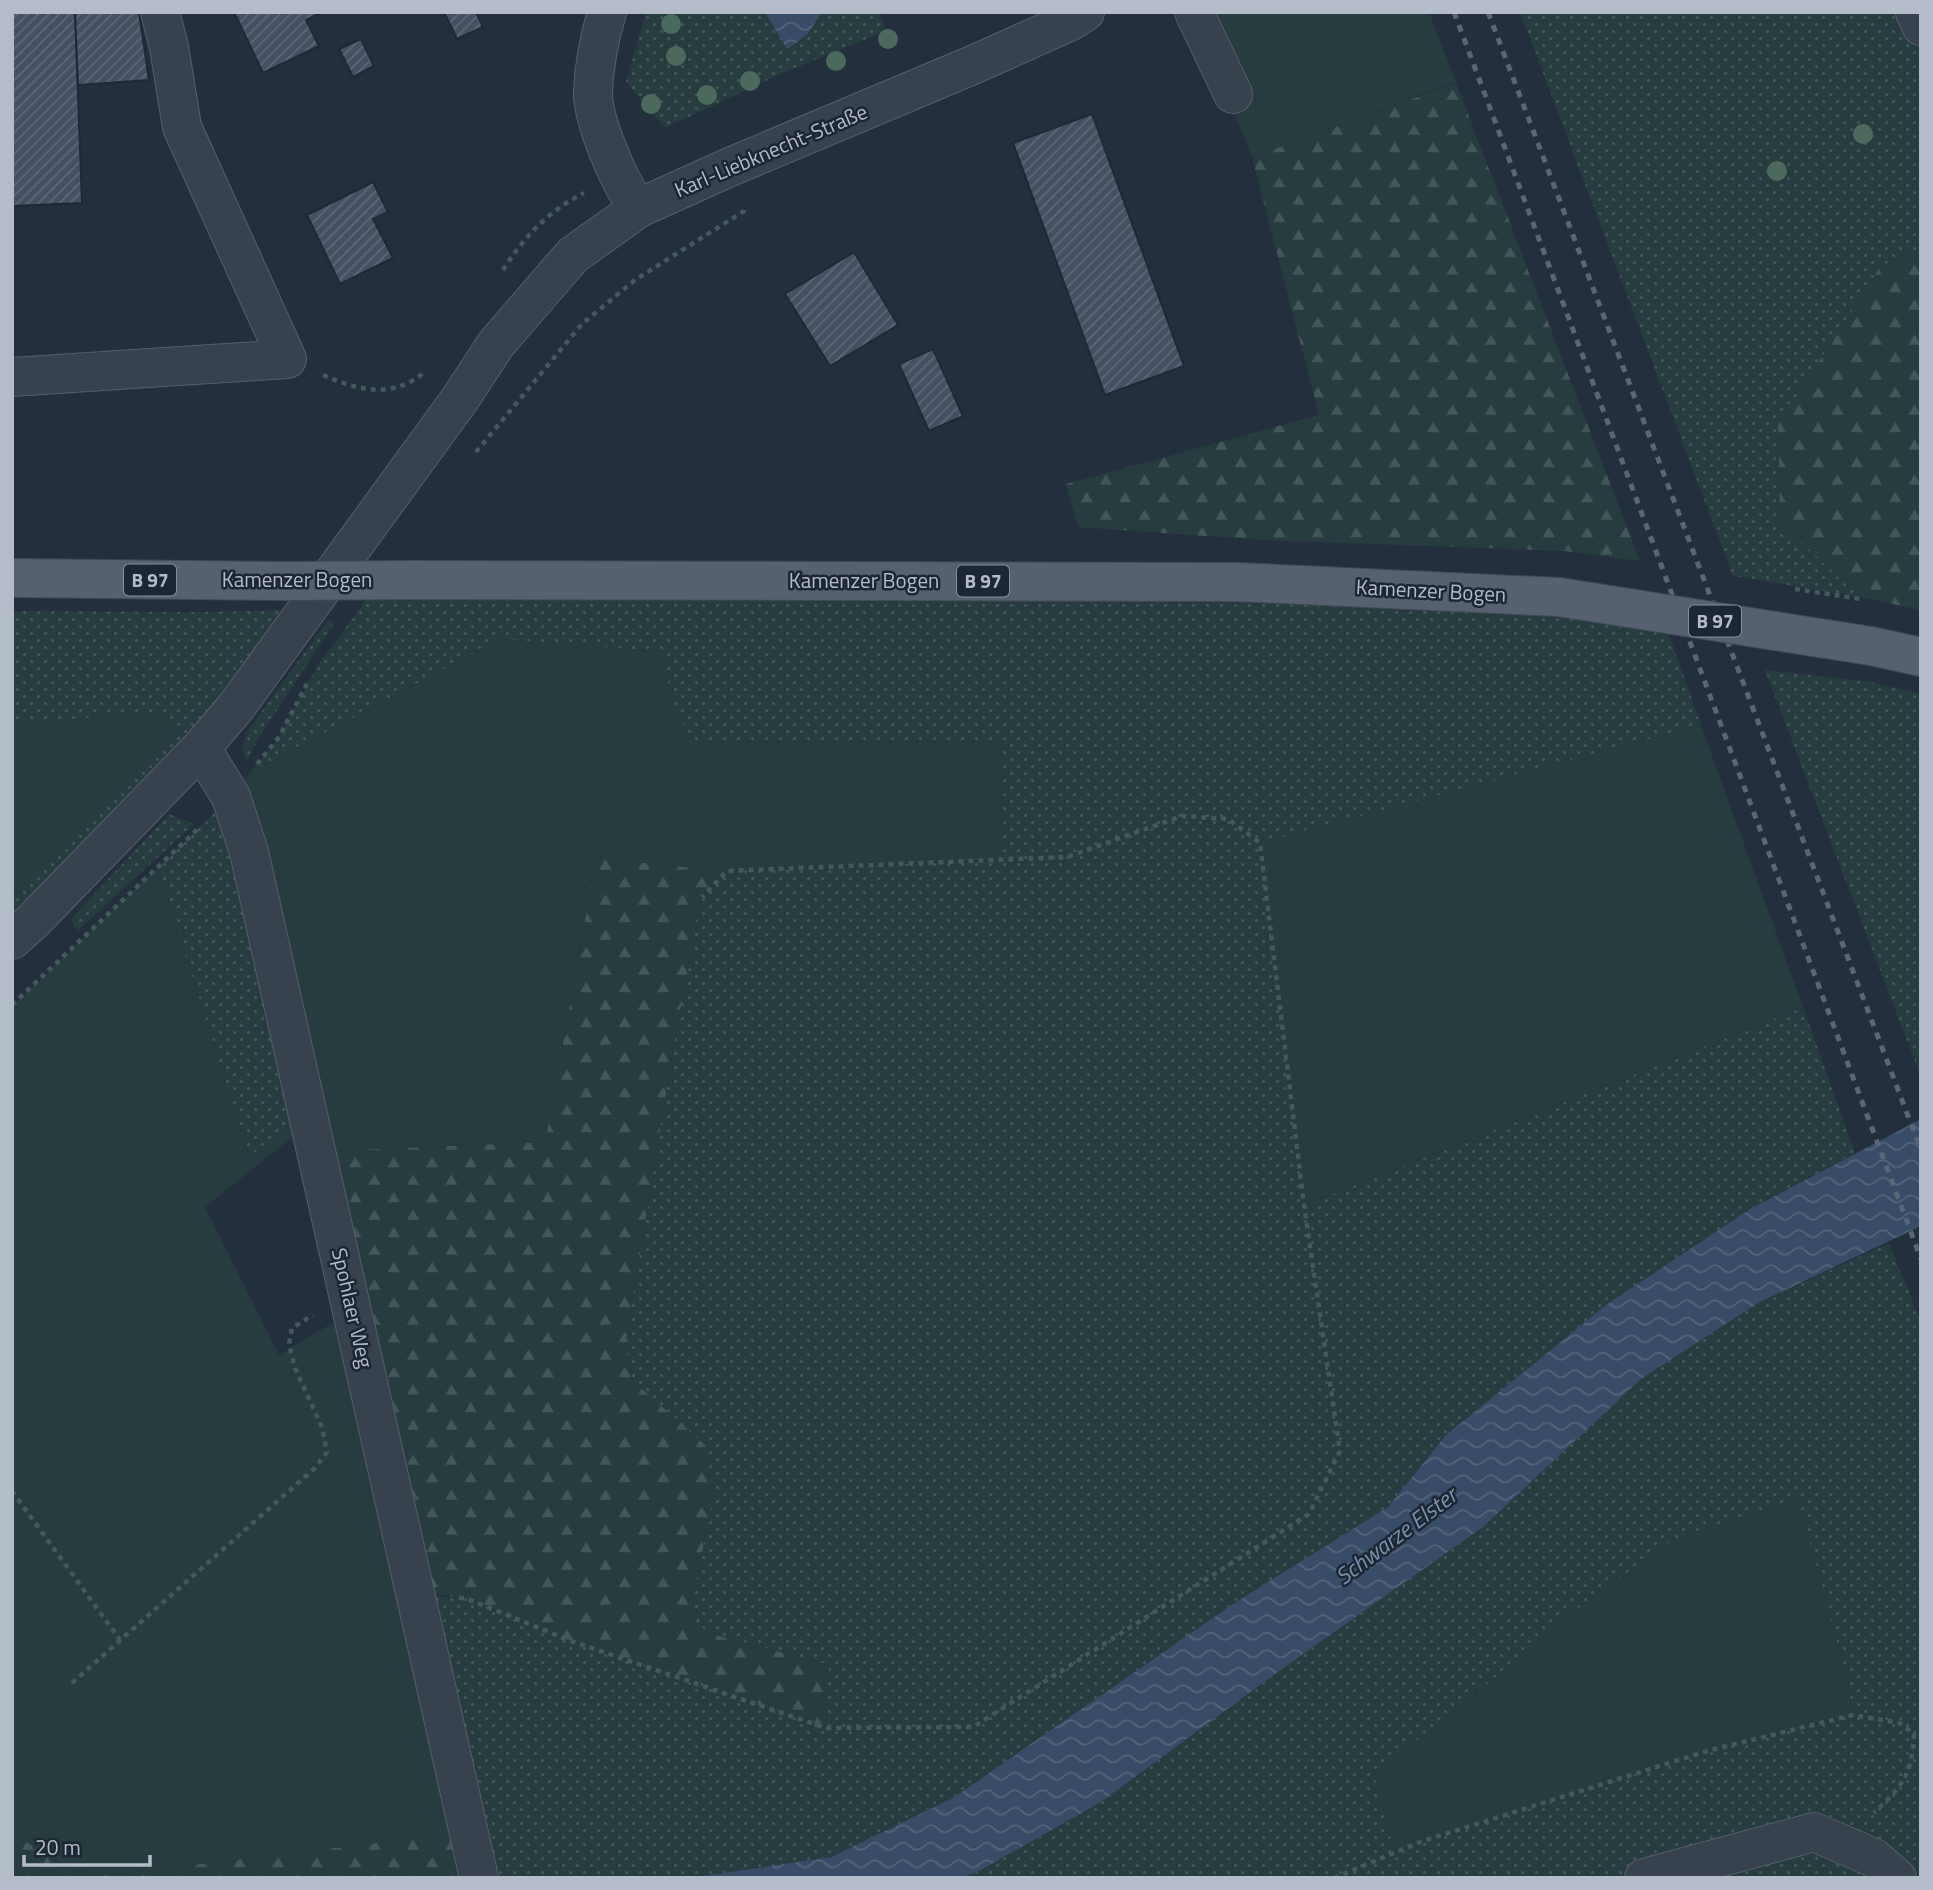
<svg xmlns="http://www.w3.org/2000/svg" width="1933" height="1890" viewBox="0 0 1933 1890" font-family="'Titillium Web',sans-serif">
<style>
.grass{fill:url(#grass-dots);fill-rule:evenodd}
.forest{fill:url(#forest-firs)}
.garden{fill:#263c3f;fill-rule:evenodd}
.water{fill:url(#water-waves)}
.building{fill:url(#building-hatch);stroke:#1f2835;stroke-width:2}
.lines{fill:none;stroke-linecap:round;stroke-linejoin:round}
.minor-casing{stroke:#565f6c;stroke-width:40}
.major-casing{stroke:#414a57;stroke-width:40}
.path{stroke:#44595c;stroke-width:4.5;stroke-dasharray:5 5;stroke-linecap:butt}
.minor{stroke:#38414e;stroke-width:38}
.major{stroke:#56606e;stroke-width:38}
.rail{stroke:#5a6575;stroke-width:5;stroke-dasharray:7 7;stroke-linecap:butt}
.major-bridge-casing{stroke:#414a57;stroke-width:40;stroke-linecap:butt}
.path-bridge{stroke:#44595c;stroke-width:4.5;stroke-dasharray:5 5;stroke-linecap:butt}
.major-bridge{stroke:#56606e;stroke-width:38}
.tree{fill:#4b6a5d}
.labels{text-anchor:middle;stroke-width:5;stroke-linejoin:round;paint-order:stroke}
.shield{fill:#1d2633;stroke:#878f9c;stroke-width:2}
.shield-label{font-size:19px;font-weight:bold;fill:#b4bcc9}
.street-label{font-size:21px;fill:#b4bcc9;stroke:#1d2633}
.water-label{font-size:23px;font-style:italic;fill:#7c92b1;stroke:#1d2633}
</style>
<defs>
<pattern id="grass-dots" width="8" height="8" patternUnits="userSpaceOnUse" patternTransform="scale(1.75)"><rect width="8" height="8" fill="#263c3f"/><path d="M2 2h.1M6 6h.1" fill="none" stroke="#435659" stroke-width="1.8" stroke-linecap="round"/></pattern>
<pattern id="forest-firs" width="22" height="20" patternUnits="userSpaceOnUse" patternTransform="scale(1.75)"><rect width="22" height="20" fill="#263c3f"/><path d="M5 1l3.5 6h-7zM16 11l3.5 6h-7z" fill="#435659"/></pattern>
<pattern id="water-waves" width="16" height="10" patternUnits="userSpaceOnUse" patternTransform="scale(1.75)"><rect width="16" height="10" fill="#394c67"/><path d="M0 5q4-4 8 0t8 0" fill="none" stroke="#53647b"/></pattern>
<pattern id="building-hatch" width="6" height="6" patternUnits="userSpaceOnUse" patternTransform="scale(1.75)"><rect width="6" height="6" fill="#455162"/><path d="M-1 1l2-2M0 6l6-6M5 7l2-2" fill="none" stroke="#5d6877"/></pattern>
</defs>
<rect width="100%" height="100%" fill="#242f3e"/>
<!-- grass -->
<g class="grass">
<path d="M646,12H879L886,31L783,73L665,128L626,82Z"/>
<path d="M1520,12H1921V248L1879,267L1780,522L1860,597L1733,576Z"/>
<path d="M1237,582L1666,626L1701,725L1261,844L1305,1205L1803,1007L1855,1153L1750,1209L1606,1305L1446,1435L1388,1507L1233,1604L953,1798L831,1857L690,1878H480L418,1596L465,1598L571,1641L826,1727L829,1665L704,1632L692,1602L714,1493L703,1444L633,1381L625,1347L675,1038L702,897L727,871L1002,860L1003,741L695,743L673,710L662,652L500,639L250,773L279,737L318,665L374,589Z"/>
<path d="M305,609L12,939V898L178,726L162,711L12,725V611L204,612Z"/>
<path d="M328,620L335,622L258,739L247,761L242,750L246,733Z"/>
<path d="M1765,670L1865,681L1921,694V1077Z"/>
<path d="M231,797L305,1113L249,1157L158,867Z"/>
<path d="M169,814L194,824L77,931L71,919Z"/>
<path d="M1889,1243L1921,1322V1878H962L981,1870L1101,1802L1275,1674L1483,1527L1641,1379L1758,1303ZM1797,1500L1845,1671L1853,1715L1707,1751L1395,1852L1374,1773L1468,1701Z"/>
</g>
<!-- forest -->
<g class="forest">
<path d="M1456,83L1640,561L1565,551L1262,540L1078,527L1066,484L1319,415L1252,157Z"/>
<path d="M1921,248V610L1860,597L1780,522L1778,425L1880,267Z"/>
<path d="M596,858L727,871L702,897L675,1038L625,1347L633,1381L703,1443L714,1493L692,1602L704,1632L829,1665L826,1728L571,1641L465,1598L418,1593L319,1151L545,1142Z"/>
<path d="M469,1832L479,1878H12V1833L75,1871L116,1874Z"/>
</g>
<!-- garden -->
<g class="garden">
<path d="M1192,12H1429L1456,82L1252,157Z"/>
<path d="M500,639L663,652L673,710L696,743L1003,741L1002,860L727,871L596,858L545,1142L319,1151L232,797L250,773Z"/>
<path d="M162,711L178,726L12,898V725Z"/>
<path d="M1701,725L1803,1007L1304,1205L1260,843Z"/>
<path d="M158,867L249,1157L305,1113L469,1832L116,1874L75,1871L12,1833V1007ZM294,1136L339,1319L279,1355L205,1207Z"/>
<path d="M1798,1500L1845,1671L1853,1715L1707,1751L1395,1852L1374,1773L1468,1701L1557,1623L1675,1539Z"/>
</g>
<!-- water -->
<g class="water">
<path d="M765,12H822L807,35L787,49Z"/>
<path d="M1921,1119V1226L1758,1303L1641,1379L1483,1527L1275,1674L1101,1802L981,1870L962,1878H690L831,1857L953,1798L1233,1604L1388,1507L1446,1435L1606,1305L1750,1209Z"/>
</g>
<!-- building -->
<g class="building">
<path d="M12,12H75L82,203L12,206Z"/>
<path d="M75,12H139L149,80L78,85Z"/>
<path d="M234,12H322L306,20L319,46L263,73Z"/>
<path d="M444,12H476L483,27L457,39Z"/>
<path d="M361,39L374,66L353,77L339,49Z"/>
<path d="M1092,114L1184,366L1105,395L1013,143Z"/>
<path d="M373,182L388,212L373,219L393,258L340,284L307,215Z"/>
<path d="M854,252L898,325L830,366L785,294Z"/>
<path d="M933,349L963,416L929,431L899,364Z"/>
</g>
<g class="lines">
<!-- minor casing -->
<g class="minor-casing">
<g id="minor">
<path d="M607,12C599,39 594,65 593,93C593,121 620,186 639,208"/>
<path d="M1194,12L1233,94"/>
<path d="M1915,12L1921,26"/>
<path d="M12,377L287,359L182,127L169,47L160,12"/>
<path d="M201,748L231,797L249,852L479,1878"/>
<path d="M12,940L32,922L201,748L236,707L460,399L496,344L573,255L639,208L730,167L975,64L1071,21L1085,12"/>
<path d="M1644,1878L1814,1832L1874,1858L1897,1878"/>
</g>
</g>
<!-- major casing -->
<g class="major-casing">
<g id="major">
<path d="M12,578L288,581"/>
<path d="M408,580L1237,582L1559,597"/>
<path d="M1871,646L1921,657"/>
</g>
</g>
<!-- path -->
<g class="path">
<path d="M503,270C524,237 548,211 584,193"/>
<path d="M323,375C359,391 394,399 426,371"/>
<path d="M476,452L582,324L635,280L744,211L745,206"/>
<path d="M257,764L279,737L308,682"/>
<path d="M12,1005L200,827"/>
<path d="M12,1491L120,1640"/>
<path d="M459,1598H465L571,1641L826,1728L973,1727L1309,1514L1340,1451L1304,1205L1260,843L1228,819L1182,816L1067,857L727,871L702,897"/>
<path d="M72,1683L315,1468L327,1452L322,1427L295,1368L289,1344L292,1328L313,1315"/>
<path d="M1334,1878L1420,1842L1707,1751L1853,1715L1900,1723L1914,1734C1911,1778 1904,1783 1874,1813"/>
</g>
<!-- minor -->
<use href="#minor" class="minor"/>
<!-- major -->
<use href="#major" class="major"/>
<!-- rail -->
<g class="rail">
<path d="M1454,12L1921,1259"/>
<path d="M1488,12L1921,1150"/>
</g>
<!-- major-bridge casing -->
<g class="major-bridge-casing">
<g id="major-bridge">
<path d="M288,581L408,580"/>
<path d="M1559,597L1871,646"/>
</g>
</g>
<!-- path-bridge -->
<path class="path-bridge" d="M1795,589L1860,599"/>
<!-- major-bridge -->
<use href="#major-bridge" class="major-bridge"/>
</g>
<!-- trees -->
<g class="tree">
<circle cx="671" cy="24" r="10"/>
<circle cx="888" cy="39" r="10"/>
<circle cx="676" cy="56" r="10"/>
<circle cx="836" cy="61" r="10"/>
<circle cx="750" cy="81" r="10"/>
<circle cx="707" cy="95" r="10"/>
<circle cx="651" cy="104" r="10"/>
<circle cx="1863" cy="134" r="10"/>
<circle cx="1777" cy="171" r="10"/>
</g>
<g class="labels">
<!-- shield labels -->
<g class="shield">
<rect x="124" y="564.5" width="52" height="31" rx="5"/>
<rect x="957" y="565.5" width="52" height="31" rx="5"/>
<rect x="1689" y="605.5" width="52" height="31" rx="5"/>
</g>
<g class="shield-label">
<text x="150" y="587">B 97</text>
<text x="983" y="588">B 97</text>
<text x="1715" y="628">B 97</text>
</g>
<!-- street labels -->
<g class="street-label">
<text transform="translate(771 151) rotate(-23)" y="7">Karl-Liebknecht-Straße</text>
<text x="297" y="587">Kamenzer Bogen</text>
<text x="864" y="588">Kamenzer Bogen</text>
<text transform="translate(1431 591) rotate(3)" y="7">Kamenzer Bogen</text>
<text transform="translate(352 1308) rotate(77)" y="7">Spohlaer Weg</text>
</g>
<!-- water labels -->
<g class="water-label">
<text transform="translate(1396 1536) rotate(-37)" y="8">Schwarze Elster</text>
</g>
</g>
<!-- border -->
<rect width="1933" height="1890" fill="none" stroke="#b4bcc9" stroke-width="28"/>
<!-- scale -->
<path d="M24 1855v10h126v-10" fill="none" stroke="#b4bcc9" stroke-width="3.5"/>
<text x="35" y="1855" font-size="21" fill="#b4bcc9" stroke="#1d2633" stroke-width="5" paint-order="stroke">20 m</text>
</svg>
